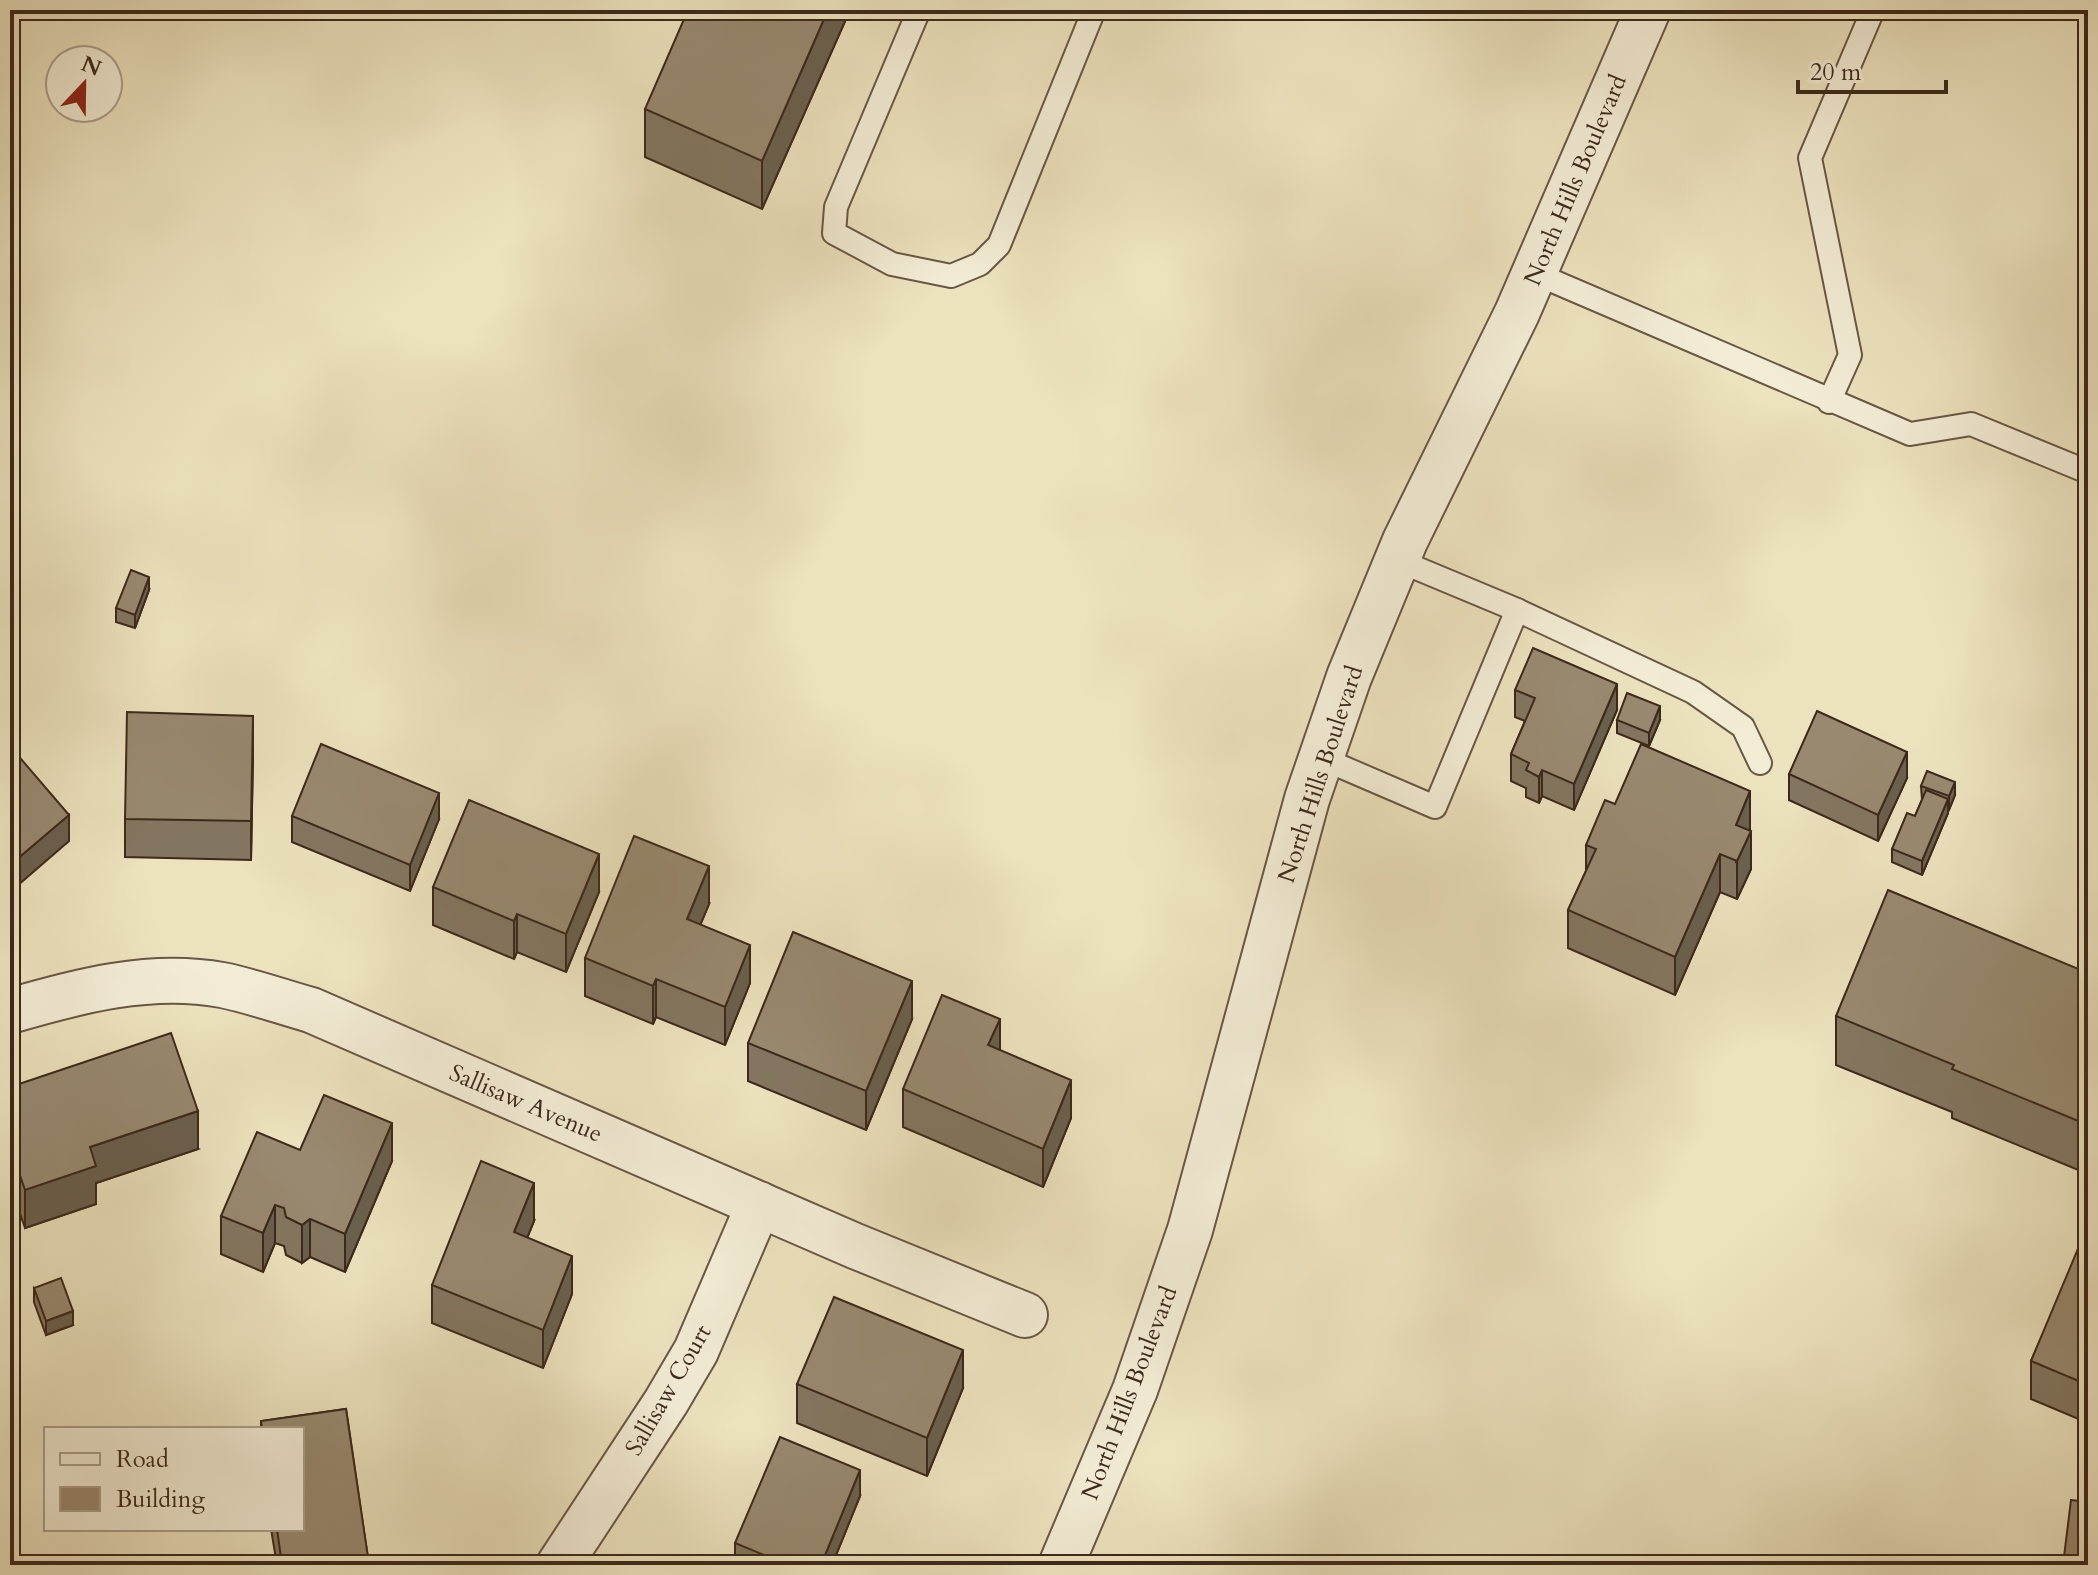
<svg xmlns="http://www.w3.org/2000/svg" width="2098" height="1575" viewBox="0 0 2098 1575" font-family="Cardo,serif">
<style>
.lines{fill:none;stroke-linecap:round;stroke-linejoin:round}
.service-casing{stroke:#685744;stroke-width:26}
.minor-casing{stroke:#685744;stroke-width:48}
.tertiary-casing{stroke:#685744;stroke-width:48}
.service{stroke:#f3ecd5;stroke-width:22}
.minor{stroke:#f3ecd5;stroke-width:44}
.tertiary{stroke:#f3ecd5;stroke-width:44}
.wall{fill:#837660;stroke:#3c291b;stroke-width:2}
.shaded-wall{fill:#6a604e;stroke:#3c291b;stroke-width:2}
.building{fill:#988970;stroke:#3c291b;stroke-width:2}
.labels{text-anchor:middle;stroke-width:6;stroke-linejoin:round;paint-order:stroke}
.street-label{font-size:24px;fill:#3c291b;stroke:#f3ecd5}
</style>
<rect width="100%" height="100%" fill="#ece2be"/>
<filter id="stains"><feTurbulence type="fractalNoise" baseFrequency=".0025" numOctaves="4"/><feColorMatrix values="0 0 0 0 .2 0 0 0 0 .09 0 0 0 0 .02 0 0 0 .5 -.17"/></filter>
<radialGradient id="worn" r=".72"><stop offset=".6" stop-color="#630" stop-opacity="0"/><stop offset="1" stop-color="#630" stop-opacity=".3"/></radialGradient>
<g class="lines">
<!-- service casing -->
<g class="service-casing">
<g id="service">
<path d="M919,10L836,207L834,233L892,264L951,276L980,264L999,245L1094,10"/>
<path d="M1534,273L1910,434L1971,424L2088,472"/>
<path d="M1829,402L1850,355L1810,158L1873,10"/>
<path d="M1397,560L1517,610L1693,692L1743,727L1760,763"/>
<path d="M1321,758L1435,807L1517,610"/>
</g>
</g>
<!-- minor casing -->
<g class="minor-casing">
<g id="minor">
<path d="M10,1011C78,991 150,972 222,985C252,991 282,1002 311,1010L855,1246L1025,1315"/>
<path d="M559,1565L666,1402L696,1351L759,1204"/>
</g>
</g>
<!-- tertiary casing -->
<g class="tertiary-casing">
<path id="tertiary" d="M1061,1565L1135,1390L1190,1230L1307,799L1349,677L1405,541L1517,313L1648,10"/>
</g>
<!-- service -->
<use href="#service" class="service"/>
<!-- minor -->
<use href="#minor" class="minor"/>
<!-- tertiary -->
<use href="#tertiary" class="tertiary"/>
</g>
<!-- wall -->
<g class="wall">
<path d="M850,10L762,209L645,157V109Z"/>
<path d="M149,590L135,628L116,622V608Z"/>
<path d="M1515,690L1617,710L1574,810L1542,796L1539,803L1526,797V788L1511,781V754L1525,721L1515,717Z"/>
<path d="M1617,720H1660L1649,746L1617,733Z"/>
<path d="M253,754L251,860L125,857V819Z"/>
<path d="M1789,774L1907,778L1878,841L1789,800Z"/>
<path d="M1921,786L1955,795L1949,810L1948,809V813L1922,875L1892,862V849L1915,816L1922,800Z"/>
<path d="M1615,804L1750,829L1751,869L1737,899L1720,892L1675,995L1568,948V910L1586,871V845Z"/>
<path d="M292,816L439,819L410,891L292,842Z"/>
<path d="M433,887L599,892L566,972L517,952L514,959L433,925Z"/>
<path d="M709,904L700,925L750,983L725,1045L656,1017L653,1024L585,996V958Z"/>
<path d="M2088,973V1174L1952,1118V1112L1836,1065V1016Z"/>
<path d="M912,1019L866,1130L748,1081V1043Z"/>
<path d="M1000,1050L1071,1118L1043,1187L903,1127V1089Z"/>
<path d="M10,1087L198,1149L96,1183V1204L25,1228L10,1185Z"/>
<path d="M300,1150L392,1161L345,1272L310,1257L302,1263L286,1255L284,1246L275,1243L263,1272L221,1254V1216Z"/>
<path d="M534,1221L527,1238L572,1294L543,1368L432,1323V1285Z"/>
<path d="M2088,1233V1423L2031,1399V1361Z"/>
<path d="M34,1288L73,1325L46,1335L34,1302Z"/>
<path d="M797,1384L963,1388L927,1476L797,1423Z"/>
<path d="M346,1409L369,1565H277L271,1529H302V1429H261V1421Z"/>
<path d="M860,1496L832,1565H735V1543Z"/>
</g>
<!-- shaded-wall -->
<g class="shaded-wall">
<path d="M828,10H850L762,209V161Z"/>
<path d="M149,577V590L135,628V615Z"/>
<path d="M1617,684V710L1574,810V784Z"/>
<path d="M1660,706V720L1649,746V733Z"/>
<path d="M253,716V754L251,860V821Z"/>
<path d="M1907,752V778L1878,841V815Z"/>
<path d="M1542,770V796L1539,803V777Z"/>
<path d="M1955,782V795L1949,810V796Z"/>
<path d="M1750,791V829L1736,863V825Z"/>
<path d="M439,793V819L410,891V865Z"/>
<path d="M1948,799V813L1922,875V861Z"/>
<path d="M69,815V841L10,892V865Z"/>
<path d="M1751,831V869L1737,899V861Z"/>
<path d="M599,854V892L566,972V934Z"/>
<path d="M1720,854V892L1675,995V957Z"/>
<path d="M709,866V904L687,957V919Z"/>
<path d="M517,914V952L514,959V921Z"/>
<path d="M750,945V983L725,1045V1007Z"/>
<path d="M656,979V1017L653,1024V986Z"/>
<path d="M912,981V1019L866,1130V1091Z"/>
<path d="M1000,1019V1057L988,1045Z"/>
<path d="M1071,1080V1118L1043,1187V1149Z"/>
<path d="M198,1111V1149L96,1183V1204L25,1228V1190L90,1147Z"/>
<path d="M392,1123V1161L345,1272V1234Z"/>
<path d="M534,1183V1221L514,1270V1232Z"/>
<path d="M275,1205V1243L263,1272V1233Z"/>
<path d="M310,1219V1257L302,1263V1225Z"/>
<path d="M572,1256V1294L543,1368V1330Z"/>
<path d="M73,1311V1325L46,1335V1321Z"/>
<path d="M963,1350V1388L927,1476V1438Z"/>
<path d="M860,1470V1496L832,1565H821Z"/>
</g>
<!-- building -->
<g class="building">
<path d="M688,10H828L762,161L645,109Z"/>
<path d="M131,570L149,577L135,615L116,608Z"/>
<path d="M1533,648L1617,684L1574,784L1542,770L1539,777L1526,770L1529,763L1511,754L1535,698L1515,690Z"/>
<path d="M1627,693L1660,706L1649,733L1617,720Z"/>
<path d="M1817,711L1907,752L1878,815L1789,774Z"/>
<path d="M127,712L253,716L251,821L125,819Z"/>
<path d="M321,744L439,793L410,865L292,816Z"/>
<path d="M1641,744L1750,791L1736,825L1751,831L1737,861L1720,854L1675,957L1568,910L1596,849L1586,845L1605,800L1615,804Z"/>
<path d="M15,752L69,815L10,865V756Z"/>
<path d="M1927,771L1955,782L1949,796L1921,786Z"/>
<path d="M1926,790L1948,799L1922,861L1892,849L1907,813L1915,816Z"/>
<path d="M469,800L599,854L566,934L517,914L514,921L433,887Z"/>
<path d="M634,836L709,866L687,919L750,945L725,1007L656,979L653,986L585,958Z"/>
<path d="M1888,890L2088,973V1125L1952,1069L1954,1065L1836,1016Z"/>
<path d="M793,932L912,981L866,1091L748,1043Z"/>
<path d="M942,995L1000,1019L988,1045L1071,1080L1043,1149L903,1089Z"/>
<path d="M171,1033L198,1111L90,1147L96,1166L25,1190L10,1146V1087Z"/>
<path d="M324,1095L392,1123L345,1234L310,1219L302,1225L286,1217L284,1208L275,1205L263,1233L221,1216L257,1132L300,1150Z"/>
<path d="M481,1161L534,1183L514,1232L572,1256L543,1330L432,1285Z"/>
<path d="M2085,1232L2088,1233V1385L2031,1361Z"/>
<path d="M61,1278L73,1311L46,1321L34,1288Z"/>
<path d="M834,1297L963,1350L927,1438L797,1384Z"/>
<path d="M346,1409L369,1564L282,1565L277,1529H302V1429H262L261,1421Z"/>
<path d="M780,1437L860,1470L821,1565H788L735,1543Z"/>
<path d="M2071,1500L2088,1502V1565H2063Z"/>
</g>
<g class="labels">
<!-- street labels -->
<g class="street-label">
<text transform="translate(1575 180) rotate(-67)" y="8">North Hills Boulevard</text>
<text transform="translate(1320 774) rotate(-72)" y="8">North Hills Boulevard</text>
<text transform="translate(526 1103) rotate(23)" y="8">Sallisaw Avenue</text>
<text transform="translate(668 1390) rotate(-60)" y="8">Sallisaw Court</text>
<text transform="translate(1129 1393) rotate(-69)" y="8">North Hills Boulevard</text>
</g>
</g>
<!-- margin -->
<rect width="2098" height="1575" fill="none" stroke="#ece2be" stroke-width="40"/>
<rect x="12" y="12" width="2074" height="1551" fill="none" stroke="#3c291b" stroke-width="4"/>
<rect x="20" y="20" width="2058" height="1535" fill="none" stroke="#3c291b" stroke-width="2"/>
<!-- legend -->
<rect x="44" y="1427" width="260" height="104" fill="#f3ecd5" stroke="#aa9e8b" stroke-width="2"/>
<rect x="60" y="1453" width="40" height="12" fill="#f3ecd5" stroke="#aa9e8b" stroke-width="2"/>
<text x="116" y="1467" font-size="24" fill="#3c291b">Road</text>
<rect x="60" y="1487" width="40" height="24" fill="#988970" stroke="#aa9e8b" stroke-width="2"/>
<text x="116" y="1507" font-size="24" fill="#3c291b">Building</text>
<!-- north arrow -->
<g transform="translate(84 84) rotate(22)"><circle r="38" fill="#f3ecd5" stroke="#aa9e8b" stroke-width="2"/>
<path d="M0-6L14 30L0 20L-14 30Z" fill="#8f2418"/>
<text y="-12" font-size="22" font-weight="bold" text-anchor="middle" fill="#3c291b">N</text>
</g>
<!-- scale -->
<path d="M1798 80v12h148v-12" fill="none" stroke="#3c291b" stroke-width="4"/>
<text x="1810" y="80" font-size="24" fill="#3c291b" stroke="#f3ecd5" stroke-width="6" paint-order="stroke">20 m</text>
<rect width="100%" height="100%" filter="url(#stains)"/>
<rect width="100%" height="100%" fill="url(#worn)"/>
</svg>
